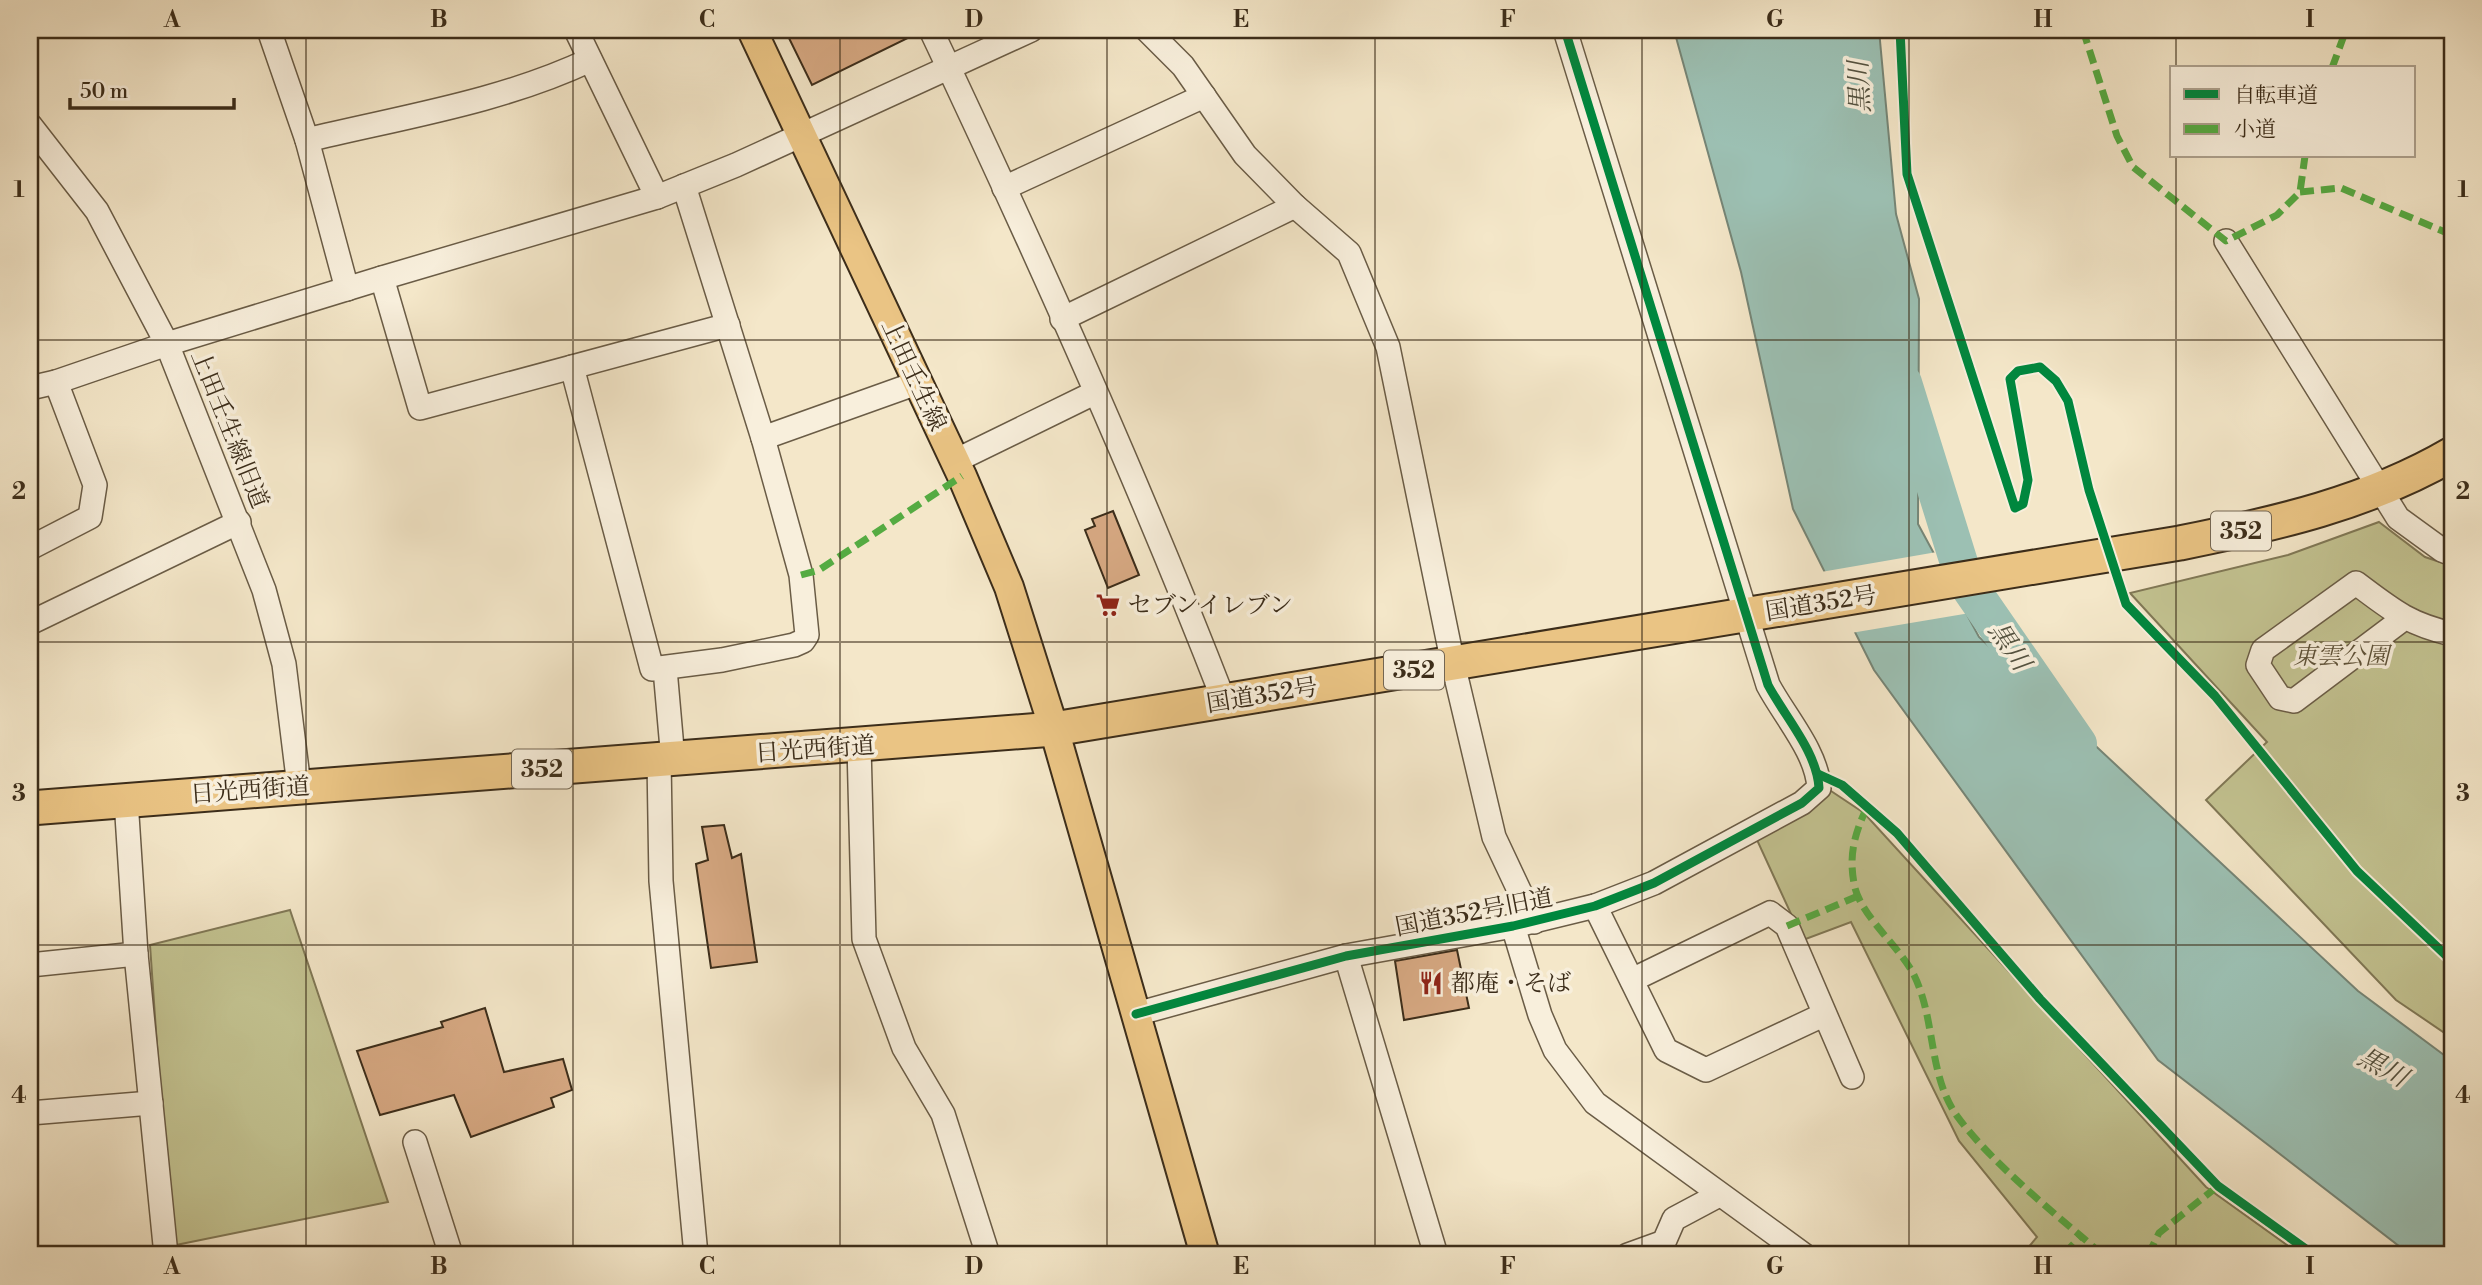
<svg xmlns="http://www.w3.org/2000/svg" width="2482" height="1285" viewBox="0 0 2482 1285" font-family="'Libre Bodoni','Noto Serif JP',serif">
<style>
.green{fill:#c3c391;stroke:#807856;stroke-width:2}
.water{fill:#9cc0b3;stroke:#768576;stroke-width:2}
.pier{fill:#f4e7c9}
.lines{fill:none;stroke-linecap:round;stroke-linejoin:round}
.river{stroke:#9cc0b3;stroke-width:38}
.building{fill:#d7a983;stroke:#3c2d1a;stroke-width:2}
.minor-casing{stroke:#6a5c46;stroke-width:26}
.major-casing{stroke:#3c2d1a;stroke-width:32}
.highway-casing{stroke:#3c2d1a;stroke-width:37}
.minor{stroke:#f8efdc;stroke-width:23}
.major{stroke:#eac484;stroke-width:28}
.highway{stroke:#eac484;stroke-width:33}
.quiet{stroke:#55ab42;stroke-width:7;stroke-dasharray:14 7;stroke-linecap:butt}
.cycleway-casing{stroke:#f8efdc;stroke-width:13}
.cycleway{stroke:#00873e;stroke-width:9}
.grid{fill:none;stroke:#3c2d1a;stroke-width:2;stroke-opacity:0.55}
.labels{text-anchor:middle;stroke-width:7;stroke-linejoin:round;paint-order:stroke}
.shield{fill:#f8efdc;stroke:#746754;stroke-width:2}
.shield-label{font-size:23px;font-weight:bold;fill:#3c2d1a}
.street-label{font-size:24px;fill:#3c2d1a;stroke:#f8efdc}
.poi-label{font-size:24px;fill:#3c2d1a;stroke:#f8efdc;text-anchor:start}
.park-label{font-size:24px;font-style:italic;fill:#5e5238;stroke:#f8efdc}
.water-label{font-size:26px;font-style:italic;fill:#545240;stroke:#f8efdc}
.neatline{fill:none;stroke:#3c2d1a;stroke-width:2.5}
.grid-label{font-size:23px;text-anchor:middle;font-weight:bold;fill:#3c2d1a}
</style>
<rect width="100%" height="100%" fill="#f4e7c9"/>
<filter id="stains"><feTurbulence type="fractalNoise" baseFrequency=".00286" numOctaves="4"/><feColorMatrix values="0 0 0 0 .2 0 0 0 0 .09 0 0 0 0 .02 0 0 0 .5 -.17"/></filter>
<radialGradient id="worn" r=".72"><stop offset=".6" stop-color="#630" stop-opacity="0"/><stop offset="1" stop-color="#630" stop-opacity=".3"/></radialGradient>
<!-- green -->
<g class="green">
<path d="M2379,522L2425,557L2452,566V1038L2396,1000L2206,800L2267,742L2130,593L2288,555Z"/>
<path d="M1828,789L1864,813L2206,1187L2301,1255H2022L2037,1237L1959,1141L1851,922L1803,940L1757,840L1819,803Z"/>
<path d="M290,910L388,1202L171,1246L150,945Z"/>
</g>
<!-- water -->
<path class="water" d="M1674,30H1879L1896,214L1919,299L1918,524L1979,637L2358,991L2452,1061V1255H2424L2399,1246L2158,1060L1874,670L1793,509L1741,272Z"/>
<!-- pier -->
<path class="pier" d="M1937,552L1970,613L1851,633L1821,572Z"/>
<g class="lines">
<!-- river -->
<path class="river" d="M1903,383L1964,579L2078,744"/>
</g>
<!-- building -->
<g class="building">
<path d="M785,30H917L918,33L812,85Z"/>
<path d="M1113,511L1139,575L1108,588L1085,530L1095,526L1092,519Z"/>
<path d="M724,825L732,858L741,854L757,962L711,968L696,864L708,860L702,827Z"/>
<path d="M1457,950L1469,1008L1404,1020L1395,961Z"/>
<path d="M485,1008L504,1072L563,1059L572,1090L551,1098L554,1107L471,1137L454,1095L380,1115L357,1051L443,1027L441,1022Z"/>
</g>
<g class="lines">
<!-- minor casing -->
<g class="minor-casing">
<g id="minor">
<path d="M269,30L307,140L347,289"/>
<path d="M576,30L657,197"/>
<path d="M931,30C1035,250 1136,474 1224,701"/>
<path d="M1147,30L1183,66L1245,155L1295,206L1349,253L1388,347L1453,664L1494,837L1534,922"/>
<path d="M30,125L97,211L167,344L264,590L284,664L299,786"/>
<path d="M307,140C402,117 501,102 590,60"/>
<path d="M684,186L763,438L917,383"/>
<path d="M1004,188L1204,96"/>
<path d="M2226,241L2398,518L2442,550L2452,554"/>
<path d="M382,278L420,408L728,325"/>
<path d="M1062,319L1295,206"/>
<path d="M572,367L652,669L722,660L794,645L803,641L807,635L801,575L763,438"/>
<path d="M30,388L56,382L167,344L382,278L657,197L736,165L1031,30"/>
<path d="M955,461L1094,393"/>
<path d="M30,548L90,517L95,485L56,382"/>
<path d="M2403,619L2294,701L2280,698L2258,665L2263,650L2356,583C2392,610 2408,624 2452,634"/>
<path d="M30,623L239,522"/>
<path d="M665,669L673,760"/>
<path d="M859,746L864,939L904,1048L943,1114L988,1255"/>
<path d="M659,760L661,881L696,1255"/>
<path d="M126,800L136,954L166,1255"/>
<path d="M1595,906L1666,1050L1706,1070L1823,1015"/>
<path d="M1513,926L1540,1015L1555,1050L1595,1103L1804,1255"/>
<path d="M1346,956L1436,1255"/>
<path d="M30,965L136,954"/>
<path d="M1632,980L1770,913L1787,926L1852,1077"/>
<path d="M1136,1014L1346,956L1513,926L1595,906L1654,883L1802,803L1819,788C1817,752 1785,717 1768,685L1565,30"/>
<path d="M30,1113L151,1103"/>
<path d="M415,1142L451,1255"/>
<path d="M1628,1255L1664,1242L1674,1219L1719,1195"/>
</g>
</g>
<!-- major casing -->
<g class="major-casing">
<path id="major" d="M752,30L962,476L1009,587L1054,729L1205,1255"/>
</g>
<!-- highway casing -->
<g class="highway-casing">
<path id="highway" d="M30,808L1054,729L2180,543C2275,524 2368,503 2452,454"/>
</g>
<!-- minor -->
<use href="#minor" class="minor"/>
<!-- major -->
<use href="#major" class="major"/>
<!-- highway -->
<use href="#highway" class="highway"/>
<!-- quiet -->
<g class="quiet">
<path d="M2083,30L2117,136L2133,167L2226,241L2277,215L2300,192L2305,156"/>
<path d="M2332,68L2346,30"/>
<path d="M2300,192L2341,188L2452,235"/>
<path d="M801,575L819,570L962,476"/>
<path d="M1867,807C1854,835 1848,857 1855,888C1863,918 1899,946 1914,975C1936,1020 1928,1075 1957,1116C1993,1165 2057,1215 2103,1255"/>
<path d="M1787,926L1858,896"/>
<path d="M2064,1254L2081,1236"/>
<path d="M2148,1255L2159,1233L2218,1186"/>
</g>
<!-- cycleway casing -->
<g class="cycleway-casing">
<g id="cycleway">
<path d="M1900,30L1907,174L2015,508L2023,504L2028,480L2010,379L2018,371L2040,367L2056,381L2068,401L2089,490L2126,604L2215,696L2357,871L2452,961"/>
<path d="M1818,774L1842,785L1897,833L2040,999L2218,1186L2314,1255"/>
<path d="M1136,1014L1346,956L1513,926L1595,906L1654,883L1802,803L1819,788C1817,752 1785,717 1768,685L1565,30"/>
</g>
</g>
<!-- cycleway -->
<use href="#cycleway" class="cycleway"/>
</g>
<!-- grid -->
<path class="grid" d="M306,30V1255M573,30V1255M840,30V1255M1107,30V1255M1375,30V1255M1642,30V1255M1909,30V1255M2176,30V68M2176,156V1255M30,340H2452M30,642H2452M30,945H2452"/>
<!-- icons -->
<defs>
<g id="supermarket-bare" transform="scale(1.89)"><path d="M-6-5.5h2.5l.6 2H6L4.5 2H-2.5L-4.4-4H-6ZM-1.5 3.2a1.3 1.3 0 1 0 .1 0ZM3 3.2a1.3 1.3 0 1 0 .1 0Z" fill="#8f2418" stroke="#f8efdc" stroke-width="2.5" paint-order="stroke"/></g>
<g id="restaurant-bare" transform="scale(1.89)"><path d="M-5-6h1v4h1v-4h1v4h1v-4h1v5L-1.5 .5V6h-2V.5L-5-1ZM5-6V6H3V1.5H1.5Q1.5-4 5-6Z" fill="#8f2418" stroke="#f8efdc" stroke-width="2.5" paint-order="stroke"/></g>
</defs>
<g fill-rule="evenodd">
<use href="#supermarket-bare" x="1108" y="605"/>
<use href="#restaurant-bare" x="1431" y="983"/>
</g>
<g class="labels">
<!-- shield labels -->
<g class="shield">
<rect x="2211" y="511.5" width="60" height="39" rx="5"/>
<rect x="1384" y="650.5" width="60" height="39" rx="5"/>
<rect x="512" y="749.5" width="60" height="39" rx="5"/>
</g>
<g class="shield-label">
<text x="2241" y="539">352</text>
<text x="1414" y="678">352</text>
<text x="542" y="777">352</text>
</g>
<!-- street labels -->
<g class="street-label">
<text transform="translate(914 375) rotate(65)" y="8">上田壬生線</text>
<text transform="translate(230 429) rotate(68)" y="8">上田壬生線旧道</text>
<text transform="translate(1821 603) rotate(-9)" y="8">国道352号</text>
<text transform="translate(1262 695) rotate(-9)" y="8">国道352号</text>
<text transform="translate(815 749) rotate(-4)" y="8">日光西街道</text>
<text transform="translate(250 790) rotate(-4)" y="8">日光西街道</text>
<text transform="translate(1474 912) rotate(-11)" y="8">国道352号旧道</text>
</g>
<!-- poi labels -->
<g class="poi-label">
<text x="1128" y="613">セブンイレブン</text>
<text x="1451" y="991">都庵・そば</text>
</g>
<!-- park labels -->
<g class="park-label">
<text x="2341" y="664">東雲公園</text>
</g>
<!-- water labels -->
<g class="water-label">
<text transform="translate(1859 87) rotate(-93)" y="9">黒川</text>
<text transform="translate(2010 646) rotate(56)" y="9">黒川</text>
<text transform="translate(2383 1067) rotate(29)" y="9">黒川</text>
</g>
</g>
<!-- margin -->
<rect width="2482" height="1285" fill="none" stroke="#f4e7c9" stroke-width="77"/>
<!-- legend -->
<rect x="2170" y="66" width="245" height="91" fill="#f8efdc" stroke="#ada18e" stroke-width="2"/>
<rect x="2184" y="89" width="35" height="10" fill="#00873e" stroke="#ada18e" stroke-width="2"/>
<text x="2234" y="102" font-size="21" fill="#3c2d1a">自転車道</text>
<rect x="2184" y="124" width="35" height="10" fill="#55ab42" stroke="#ada18e" stroke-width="2"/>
<text x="2234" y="136" font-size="21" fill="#3c2d1a">小道</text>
<!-- scale -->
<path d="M70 98v10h164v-10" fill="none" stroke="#3c2d1a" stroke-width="3.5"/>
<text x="80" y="98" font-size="21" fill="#3c2d1a" stroke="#f8efdc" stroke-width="5" paint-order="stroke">50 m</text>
<rect x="38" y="38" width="2406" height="1208" class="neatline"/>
<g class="grid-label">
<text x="172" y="27">A</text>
<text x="439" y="27">B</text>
<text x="707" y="27">C</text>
<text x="974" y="27">D</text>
<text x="1241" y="27">E</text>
<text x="1508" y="27">F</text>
<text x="1775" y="27">G</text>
<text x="2043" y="27">H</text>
<text x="2310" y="27">I</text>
<text x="19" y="197">1</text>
<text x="2463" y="197">1</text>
<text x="19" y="499">2</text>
<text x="2463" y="499">2</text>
<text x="19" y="801">3</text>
<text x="2463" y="801">3</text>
<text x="19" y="1103">4</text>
<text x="2463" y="1103">4</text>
<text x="172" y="1274">A</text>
<text x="439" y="1274">B</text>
<text x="707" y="1274">C</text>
<text x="974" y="1274">D</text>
<text x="1241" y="1274">E</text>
<text x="1508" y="1274">F</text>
<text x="1775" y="1274">G</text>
<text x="2043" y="1274">H</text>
<text x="2310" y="1274">I</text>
</g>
<rect width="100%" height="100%" filter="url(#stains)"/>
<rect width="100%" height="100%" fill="url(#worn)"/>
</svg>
